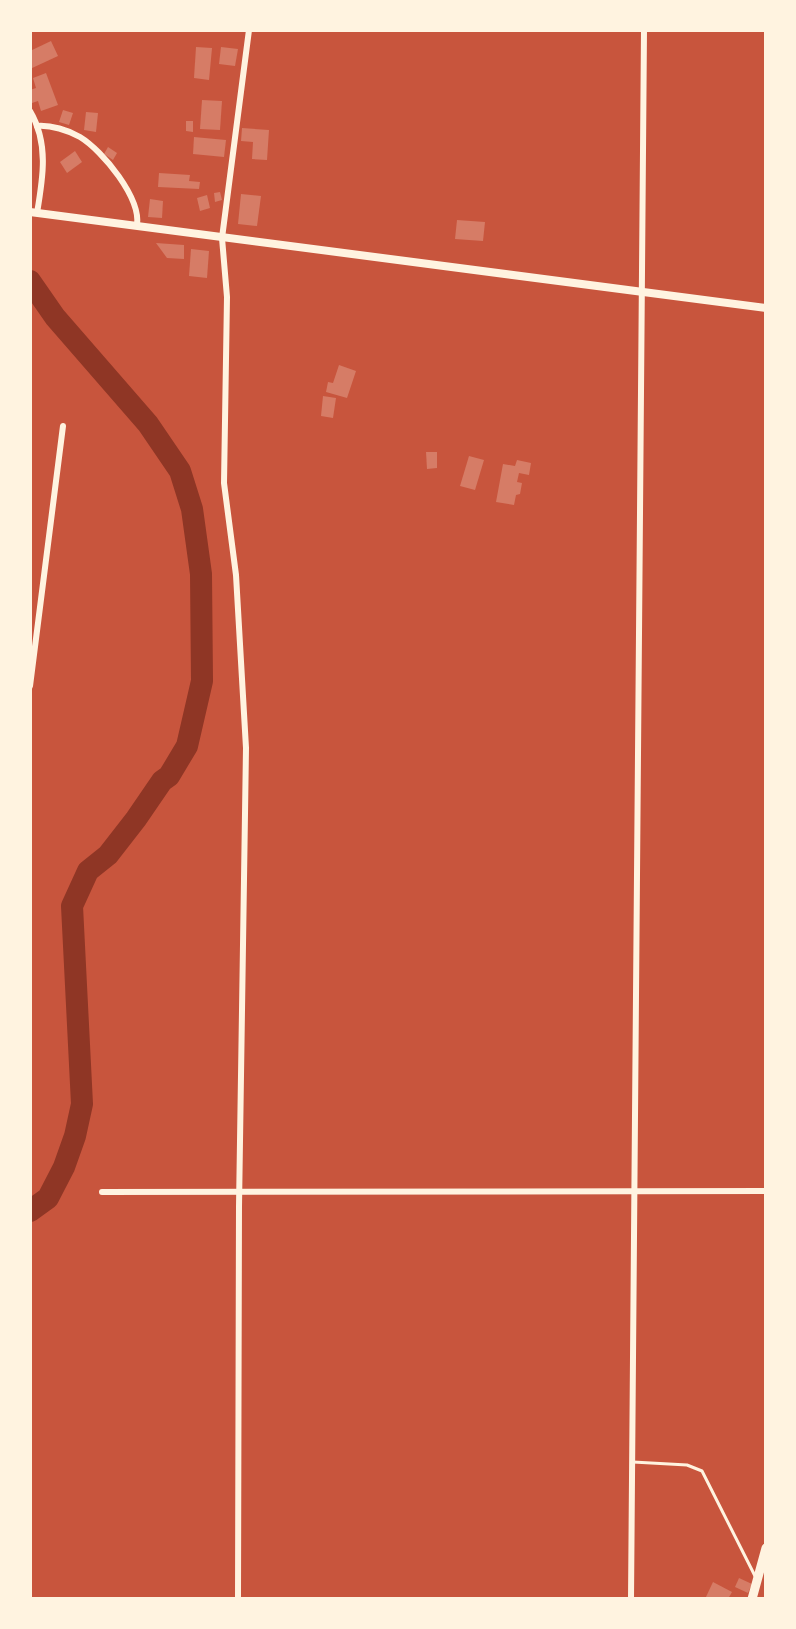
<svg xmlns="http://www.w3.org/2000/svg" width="796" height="1629" viewBox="0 0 796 1629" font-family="Helvetica,sans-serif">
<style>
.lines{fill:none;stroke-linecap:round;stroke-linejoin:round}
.river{stroke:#8f3625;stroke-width:22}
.building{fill:#d67c66}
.service{stroke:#fff3e0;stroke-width:3}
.minor{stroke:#fff3e0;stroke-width:6}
.tertiary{stroke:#fff3e0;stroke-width:8}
.secondary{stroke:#fff3e0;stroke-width:9}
</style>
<rect width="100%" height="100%" fill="#c8553d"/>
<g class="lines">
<!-- river -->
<path class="river" d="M30,281L55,317L148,424L180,471L192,509L201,574L202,681L187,746L169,776L162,781L136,819L108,855L88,871L72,906L82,1104L75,1136L64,1167L48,1198L30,1211"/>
</g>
<!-- building -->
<g class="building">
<path d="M51,41L58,56L30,69V51Z"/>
<path d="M196,47L212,48L209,80L194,78Z"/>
<path d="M221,47L238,49L235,66L219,64Z"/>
<path d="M46,73L58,105L41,111L38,101L32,103L30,90L36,88L33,78Z"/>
<path d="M202,100L222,101L220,130L200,129Z"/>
<path d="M63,110L73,113L69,125L59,122Z"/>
<path d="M86,112L98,113L96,132L84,130Z"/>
<path d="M186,121H193V132L186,131Z"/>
<path d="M242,128L269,130L267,160L252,159L253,142L241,141Z"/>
<path d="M194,137L226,140L224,157L193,154Z"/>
<path d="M108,147L117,153L113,160L104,154Z"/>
<path d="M75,151L82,162L67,173L60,162Z"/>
<path d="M159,173L190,175L189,181L200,182L199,189L158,187Z"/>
<path d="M220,192L222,200L215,202L214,193Z"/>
<path d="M241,194L261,196L257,226L238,224Z"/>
<path d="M207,195L210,208L200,211L197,198Z"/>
<path d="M150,199L163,201L162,218L148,217Z"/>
<path d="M457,220L485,222L483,241L455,239Z"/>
<path d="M156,243L184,245V259L167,258Z"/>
<path d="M191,249L209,251L207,278L189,276Z"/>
<path d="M339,365L356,371L347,398L326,392L328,382L333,383Z"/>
<path d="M323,396L336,398L333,418L321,416Z"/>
<path d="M426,452H437V468L427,469Z"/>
<path d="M469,456L484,460L475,490L460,486Z"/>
<path d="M517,460L531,463L529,475L519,473L517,482L522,483L520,494L516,495L514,505L496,502L503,464L515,466Z"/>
<path d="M739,1578L752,1584L748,1593L735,1587Z"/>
<path d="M713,1582L732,1592L728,1599H705Z"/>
</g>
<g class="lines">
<!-- service -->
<path class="service" d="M633,1462L687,1465L702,1471L755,1576"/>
<!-- minor -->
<g class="minor">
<path d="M30,111C49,143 43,178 37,213"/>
<path d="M37,126C51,125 68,130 80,137C103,151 141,198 137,225"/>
<path d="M30,686L63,426"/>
<path d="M102,1192L766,1191"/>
<path d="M238,1599L239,1207L246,748L236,575L224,483L227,297L222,238L249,30"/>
<path d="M631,1599L644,30"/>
</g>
<!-- tertiary -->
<path class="tertiary" d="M30,212L766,308"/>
<!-- secondary -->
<path class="secondary" d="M752,1599L766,1548"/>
</g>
<!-- border -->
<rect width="796" height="1629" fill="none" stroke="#fff3e0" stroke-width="64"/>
</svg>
